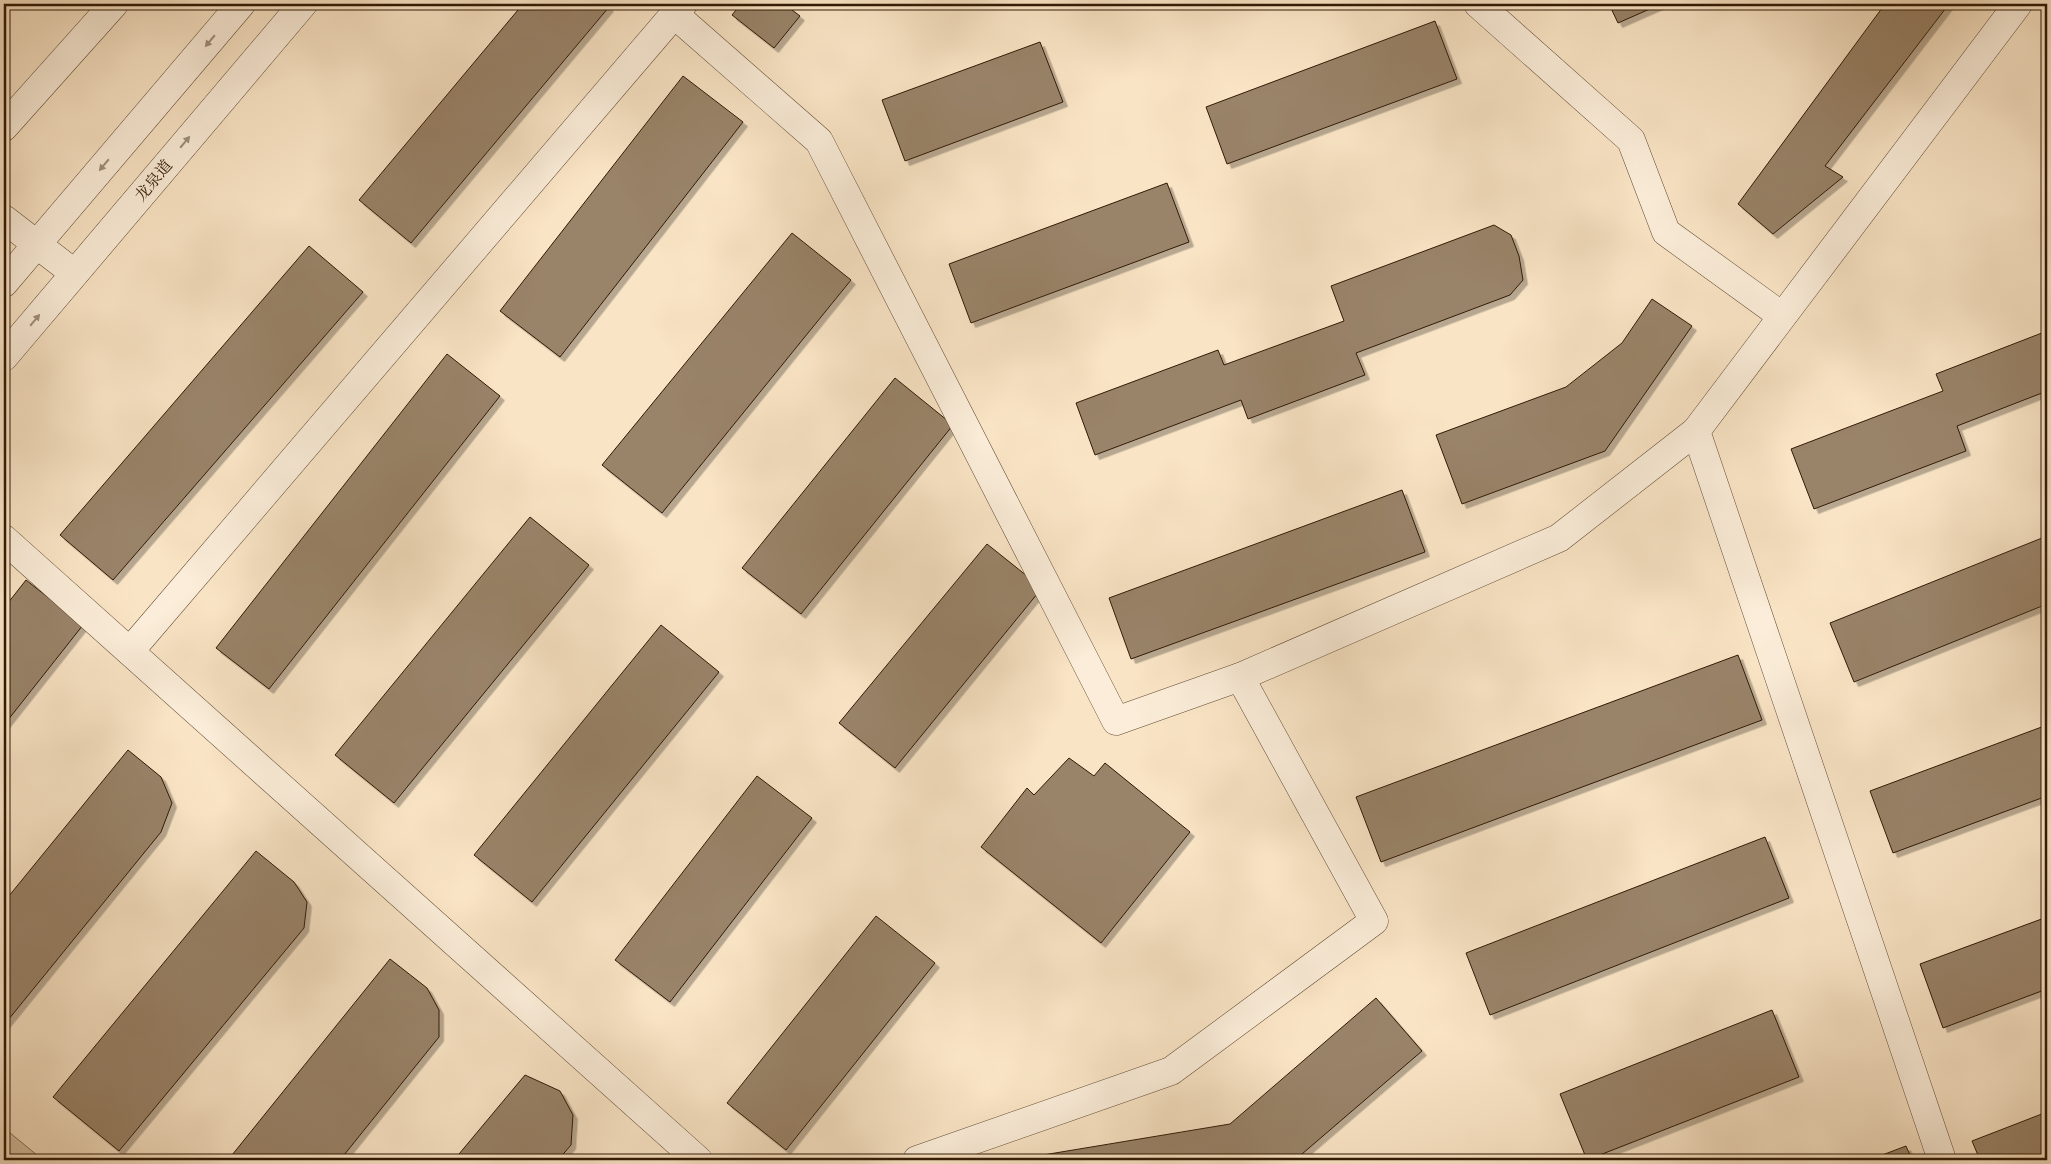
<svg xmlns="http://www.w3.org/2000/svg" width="2051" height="1164" viewBox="0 0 2051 1164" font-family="Cardo,'Noto Serif SC',serif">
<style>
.green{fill:#d7c2a4;stroke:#846e54}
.building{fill:#998369;stroke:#311a05;filter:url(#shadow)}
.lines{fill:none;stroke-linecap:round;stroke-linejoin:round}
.minor-casing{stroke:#634c35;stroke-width:29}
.minor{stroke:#fbedd9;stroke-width:28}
.oneway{fill:#a08e7a}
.labels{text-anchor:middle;stroke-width:4.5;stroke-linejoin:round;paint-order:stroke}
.street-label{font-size:16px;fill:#311a05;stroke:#fbedd9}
</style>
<defs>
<filter id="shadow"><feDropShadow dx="4.5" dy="4.5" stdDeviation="0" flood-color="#0004"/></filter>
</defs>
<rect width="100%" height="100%" fill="#f9e4c5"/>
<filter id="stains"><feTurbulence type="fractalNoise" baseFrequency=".004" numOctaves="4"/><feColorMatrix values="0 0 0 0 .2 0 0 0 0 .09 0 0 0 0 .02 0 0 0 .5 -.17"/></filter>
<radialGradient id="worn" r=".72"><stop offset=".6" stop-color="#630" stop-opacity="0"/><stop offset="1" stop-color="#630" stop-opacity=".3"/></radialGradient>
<!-- green -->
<path class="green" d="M4,1128L43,1160H4Z"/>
<!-- building -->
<g class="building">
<path d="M523,4H606L609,7L411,243L359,200Z"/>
<path d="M741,4H784L800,16L774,48L732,15Z"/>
<path d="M1609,4H1661L1618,23Z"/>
<path d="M1885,4H1949L1825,166L1843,177L1773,234L1738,204Z"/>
<path d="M1435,21L1457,79L1227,164L1206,107Z"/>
<path d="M1040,42L1063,102L905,161L882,100Z"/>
<path d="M683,76L743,122L560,357L500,311Z"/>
<path d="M1167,183L1189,242L971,323L949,264Z"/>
<path d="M1494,225L1511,235L1519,256L1523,280L1510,295L1356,353L1365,375L1248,419L1241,400L1095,455L1076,403L1218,350L1224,365L1344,321L1331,286Z"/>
<path d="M792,233L851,280L662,513L602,465Z"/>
<path d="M309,246L363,292L113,580L60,535Z"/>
<path d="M1652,299L1692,326L1605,451L1462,504L1436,435L1566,387L1622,343Z"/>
<path d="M2047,331V391L1957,426L1966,451L1814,509L1791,449L1943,391L1936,374Z"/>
<path d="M447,354L500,396L269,689L216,648Z"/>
<path d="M895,378L953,425L801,614L742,568Z"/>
<path d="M1402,490L1425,552L1131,659L1109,598Z"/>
<path d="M530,517L589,565L394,803L335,755Z"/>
<path d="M2047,536V604L1854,682L1830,623Z"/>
<path d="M987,544L1042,588L895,768L839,723Z"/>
<path d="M26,580L83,625L4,725V608Z"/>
<path d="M661,625L719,672L532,902L474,855Z"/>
<path d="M1738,655L1762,720L1381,862L1356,797Z"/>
<path d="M2047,725V796L1893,853L1870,791Z"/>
<path d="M128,750L161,777L172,803L161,832L4,1025V902Z"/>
<path d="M1069,758L1094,776L1105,763L1190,832L1101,943L981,847L1027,788L1034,795Z"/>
<path d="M757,776L812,818L670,1002L615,960Z"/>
<path d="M1765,837L1789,898L1490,1015L1466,953Z"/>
<path d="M256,851L294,882L307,902L304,928L119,1151L53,1097Z"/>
<path d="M876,916L935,963L786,1150L727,1103Z"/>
<path d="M2047,917V989L1943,1028L1920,964Z"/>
<path d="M390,959L427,988L439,1010V1037L340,1160H228Z"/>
<path d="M1376,998L1422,1051L1295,1160H1044L1043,1155L1230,1124Z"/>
<path d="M1772,1010L1799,1077L1587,1160L1560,1094Z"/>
<path d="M525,1075L560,1091L573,1115L571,1145L558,1160H454Z"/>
<path d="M2047,1112V1160H1980L1972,1141Z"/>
<path d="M1906,1146L1912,1160H1869Z"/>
</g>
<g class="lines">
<!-- minor casing -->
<g class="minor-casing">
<g id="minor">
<path d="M1478,4L1631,140L1666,232L1782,316"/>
<path d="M674,14L819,141L1116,721L1240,677L1559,538L1696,431"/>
<path d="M4,127L114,4"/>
<path d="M4,219L74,273"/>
<path d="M4,283L241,4"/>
<path d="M4,357L303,4"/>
<path d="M4,539L698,1160"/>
<path d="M130,651L683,4"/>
<path d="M917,1160L1171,1071L1374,921L1240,677"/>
<path d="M1942,1160L1696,431L2018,4"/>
</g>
</g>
<!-- minor -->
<use href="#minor" class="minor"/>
</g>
<!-- one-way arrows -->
<defs><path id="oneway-solid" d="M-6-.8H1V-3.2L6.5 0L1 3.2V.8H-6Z" transform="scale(1.25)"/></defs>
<g class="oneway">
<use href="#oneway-solid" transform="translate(210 41) rotate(130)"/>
<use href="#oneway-solid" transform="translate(185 142) rotate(-50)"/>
<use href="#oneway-solid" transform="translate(104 165) rotate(130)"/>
<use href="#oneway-solid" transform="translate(35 320) rotate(-50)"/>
</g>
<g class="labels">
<!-- street labels -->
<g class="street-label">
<text transform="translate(153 180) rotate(-50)" y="6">龙泉道</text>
</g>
</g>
<!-- margin -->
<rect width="2051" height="1164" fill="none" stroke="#f9e4c5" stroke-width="20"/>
<rect x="5" y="5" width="2041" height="1154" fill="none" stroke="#311a05" stroke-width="2.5"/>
<rect x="10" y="10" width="2031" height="1144" fill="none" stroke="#311a05"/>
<rect width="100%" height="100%" filter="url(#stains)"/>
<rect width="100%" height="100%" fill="url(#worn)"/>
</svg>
